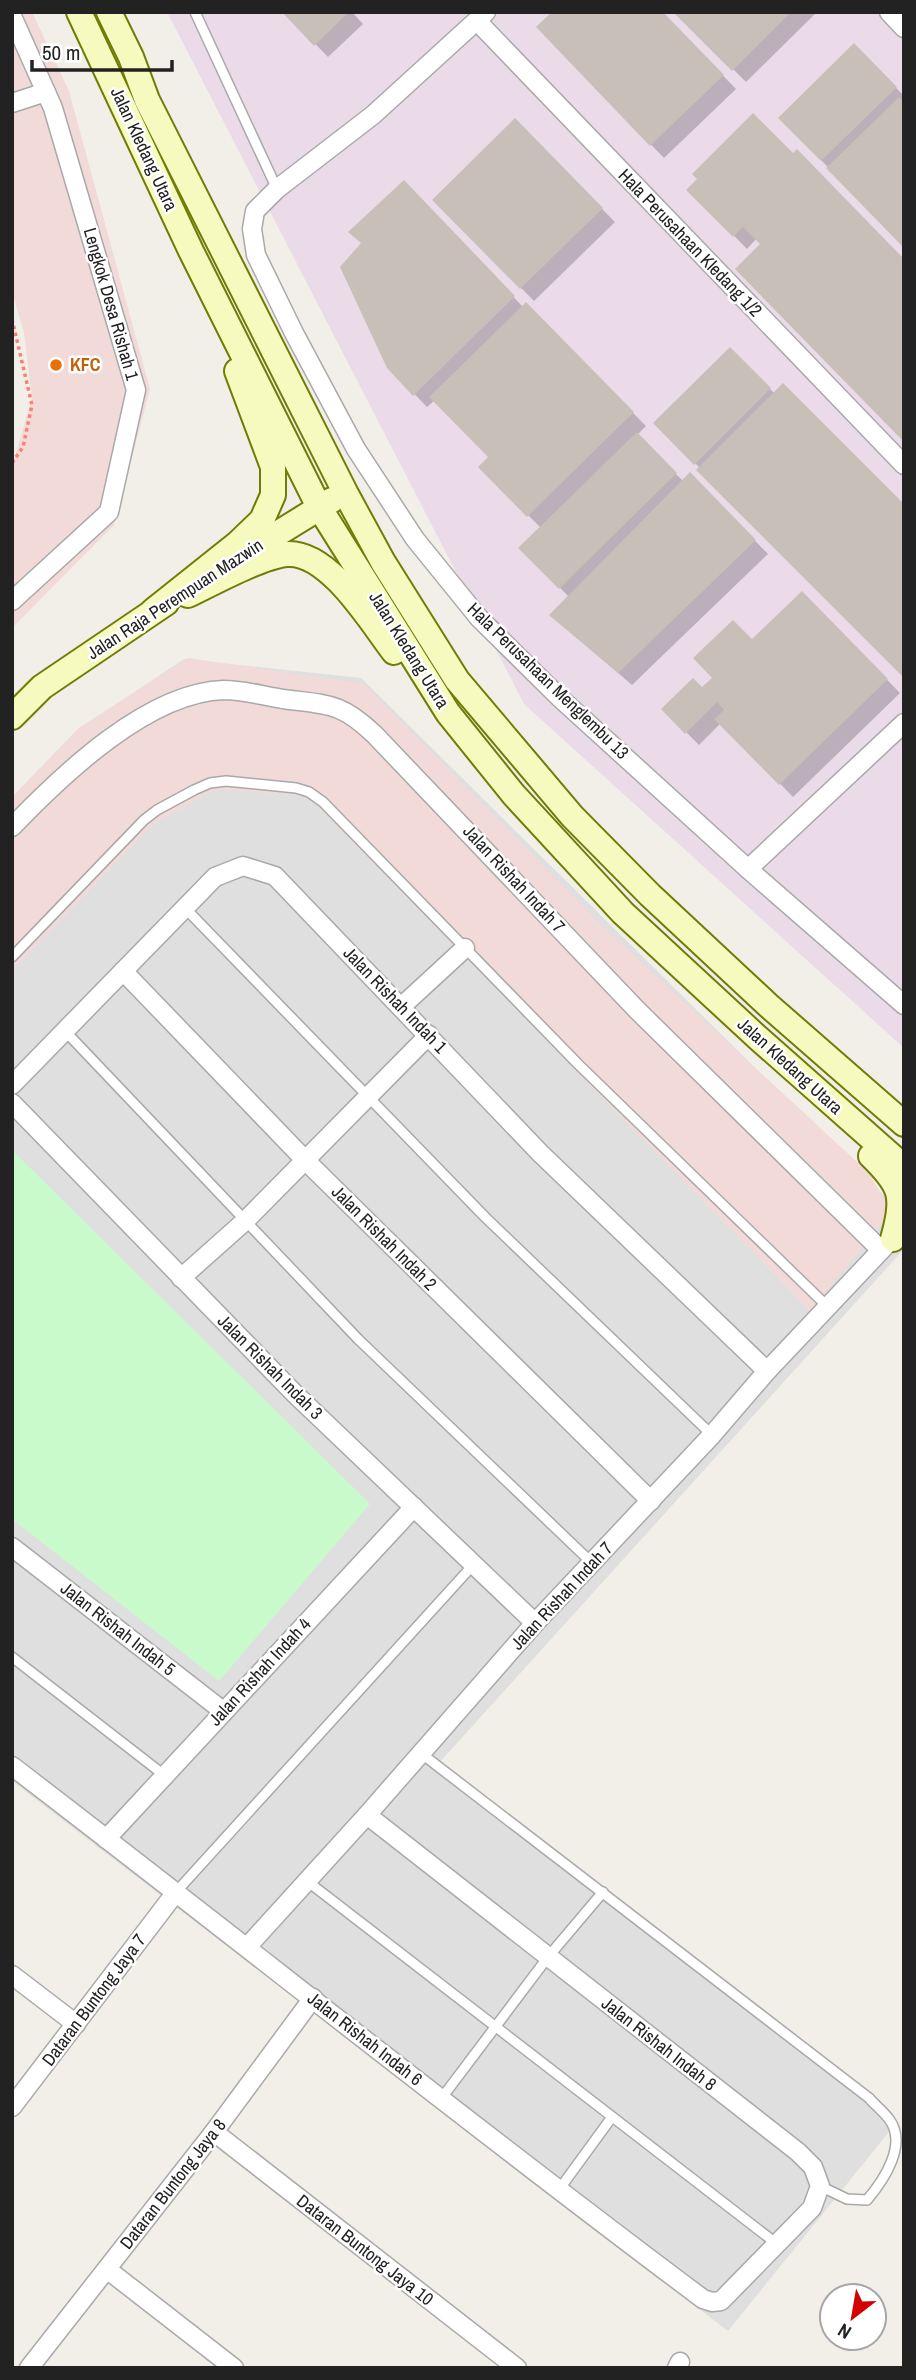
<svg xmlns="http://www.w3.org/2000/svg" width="916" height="2380" viewBox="0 0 916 2380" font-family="'Archivo Narrow',sans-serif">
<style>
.residential{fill:#e0dfdf}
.commercial{fill:#f2dad9}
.industrial{fill:#ebdbe8}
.park{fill:#c8facc}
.shadow{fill:#0003}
.building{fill:#c7bfb8}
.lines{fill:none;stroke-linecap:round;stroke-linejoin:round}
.lane-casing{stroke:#a9a9a9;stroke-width:12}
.street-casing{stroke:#a9a9a9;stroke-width:21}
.secondary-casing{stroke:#707d05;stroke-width:28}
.path{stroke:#fa8072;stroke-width:3.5;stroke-dasharray:3.5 3.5;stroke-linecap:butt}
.lane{stroke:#fff;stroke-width:9}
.street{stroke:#fff;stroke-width:18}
.secondary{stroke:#f7fabf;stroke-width:24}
.food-dot{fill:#e8710a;stroke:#fff;stroke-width:2.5}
.labels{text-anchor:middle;stroke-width:5;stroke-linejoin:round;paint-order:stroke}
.street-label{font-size:18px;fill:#222;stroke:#fff}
.food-label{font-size:18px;font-weight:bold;fill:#c56008;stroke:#fff;text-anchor:start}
</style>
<rect width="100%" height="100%" fill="#f2efe9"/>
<!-- residential -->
<path class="residential" d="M184,659L361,678L904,1215V1249L439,1763L897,2122L728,2331L12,1781V797L76,731Z"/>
<!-- commercial -->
<g class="commercial">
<path d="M12,12H32L69,91L150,389L114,525L12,628V467L32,398L24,333L12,291Z"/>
<path d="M188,658L364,684L605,929L869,1173L891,1212L810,1311L308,796L217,789L156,822L12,970V798L80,727Z"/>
</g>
<!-- industrial -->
<path class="industrial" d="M167,12H904V1048L524,704Z"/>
<!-- park -->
<path class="park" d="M12,1150L370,1504L219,1681L12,1519Z"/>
<!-- shadow -->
<g class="shadow">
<path d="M284,12H352L363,24L328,57Z"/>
<path d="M661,12L736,89L664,158L538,28Z"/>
<path d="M676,12H817L746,82Z"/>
<path d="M854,45L904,96V245L780,118Z"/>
<path d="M753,116L763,244L757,238L747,249L689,190Z"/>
<path d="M515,121L615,222L534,301L434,200Z"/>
<path d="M417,195L523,307L526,305L646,426L637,435L683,481L690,474L768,554L632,685L565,627L569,597L521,548L541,528L480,467L490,457L435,400L427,407L388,367Z"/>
<path d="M730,349L775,394L700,468L655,423Z"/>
<path d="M802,593L900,693L793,797L721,723L699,745L663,709L702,690Z"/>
</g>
<!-- building -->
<g class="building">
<path d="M282,12H349L314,46Z"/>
<path d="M552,12H663L724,75L650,146L536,27Z"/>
<path d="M673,12H791L732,71Z"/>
<path d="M854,43L897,87L821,161L778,118Z"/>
<path d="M899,97L904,102V248L826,168Z"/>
<path d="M753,113L793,153L797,149L904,259V442L735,269L760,244L743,227L733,237L686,190L697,179L692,174Z"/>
<path d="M515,118L603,208L520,289L432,200Z"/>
<path d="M404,180L515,296L413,396L387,368L340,267L361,243L348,232Z"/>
<path d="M526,302L634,412L527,517L478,467L488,457L429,397Z"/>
<path d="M730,347L771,388L694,465L653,423Z"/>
<path d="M783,383L904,504V678L696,470Z"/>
<path d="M637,432L677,473L559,589L518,548Z"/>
<path d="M690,472L756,540L618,673L549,615Z"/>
<path d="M802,591L888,679L779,785L714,719L724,710L717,702L685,734L661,709L693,678L702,687L712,678L693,658L733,620L752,639Z"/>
</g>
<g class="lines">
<!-- lane casing -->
<g class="lane-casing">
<g id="lane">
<path d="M195,12L277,189"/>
<path d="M184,907L485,1217L712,1435"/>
<path d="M12,957L144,820L157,810L194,790L210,783L226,781L296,788L309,792L323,802L578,1064L828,1307"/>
<path d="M65,1031L358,1339L592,1563"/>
<path d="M12,1657L164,1775"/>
<path d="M422,1754L869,2098C875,2105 883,2111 889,2119C908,2144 884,2180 867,2200L847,2199L820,2186"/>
<path d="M307,1881L777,2244"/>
<path d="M176,1892L474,1564"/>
<path d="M441,2099L548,1957L603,1892"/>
<path d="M558,2191L612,2117"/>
</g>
</g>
<!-- street casing -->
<g class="street-casing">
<g id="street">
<path d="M486,12L373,115L277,189L255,211L252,229L256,255L294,333L356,449L415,539L479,618L560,698L748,869L904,1005"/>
<path d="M889,12L904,28"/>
<path d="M12,16L53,108L136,390L109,512L12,601"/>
<path d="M477,21L904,465"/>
<path d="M12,103L46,92"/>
<path d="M12,827C62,775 148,692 224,690C243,690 264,696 283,699C328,705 340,702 374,734L637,1010L880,1249"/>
<path d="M748,869L904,723"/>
<path d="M123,971L306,1161L651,1501"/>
<path d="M402,1006L465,948"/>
<path d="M12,1085L215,877L243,866L275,876L540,1153L767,1371"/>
<path d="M12,1103L295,1394L535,1623"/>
<path d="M181,1278L245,1221L429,1035"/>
<path d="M12,1547L223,1711"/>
<path d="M12,1766C243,1943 470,2125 703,2299L712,2302L721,2301L812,2208L820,2186L813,2167L798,2152L367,1815"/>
<path d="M106,1839L414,1507"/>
<path d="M247,1947L367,1815L535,1623L712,1435L767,1371L888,1243"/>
<path d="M12,1975L76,2024"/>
<path d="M12,2107L176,1892"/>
<path d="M214,2132L517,2368"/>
<path d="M108,2270L234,2368"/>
<path d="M29,2368L214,2132L313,1998"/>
<path d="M677,2368L680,2362"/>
</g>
</g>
<!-- secondary casing -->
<g class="secondary-casing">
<g id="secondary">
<path d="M79,12L191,251L319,507L448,713L514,795L623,913L757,1037L904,1167"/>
<path d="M109,12L131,57L147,100L346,494L383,562L457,680L572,816L650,895L769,1006L904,1124"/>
<path d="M238,558L332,500"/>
<path d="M188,595C213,583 262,556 287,554C329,551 371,622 394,652"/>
<path d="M153,611L237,544L262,520L273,495V467L237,371"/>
<path d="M12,717L42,687L166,603"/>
<path d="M871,1156C902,1186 905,1197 893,1239"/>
</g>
</g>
<!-- path -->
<path class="path" d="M12,319L32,405L23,447L12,463"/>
<!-- lane -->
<use href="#lane" class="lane"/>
<!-- street -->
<use href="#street" class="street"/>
<!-- secondary -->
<use href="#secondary" class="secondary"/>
</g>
<!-- markers -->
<circle class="food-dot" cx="56" cy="365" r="7"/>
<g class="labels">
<!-- street labels -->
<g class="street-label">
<text transform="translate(144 149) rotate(65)" y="6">Jalan Kledang Utara</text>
<text transform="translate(690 243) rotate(46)" y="6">Hala Perusahaan Kledang 1/2</text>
<text transform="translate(111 304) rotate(74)" y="6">Lengkok Desa Rishah 1</text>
<text transform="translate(175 599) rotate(-33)" y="6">Jalan Raja Perempuan Mazwin</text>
<text transform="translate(409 650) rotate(58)" y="6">Jalan Kledang Utara</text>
<text transform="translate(548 681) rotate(44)" y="6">Hala Perusahaan Menglembu 13</text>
<text transform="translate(514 879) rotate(47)" y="6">Jalan Rishah Indah 7</text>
<text transform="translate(395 1000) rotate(46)" y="6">Jalan Rishah Indah 1</text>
<text transform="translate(790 1066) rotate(42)" y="6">Jalan Kledang Utara</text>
<text transform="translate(384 1238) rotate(45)" y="6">Jalan Rishah Indah 2</text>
<text transform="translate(270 1367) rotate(45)" y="6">Jalan Rishah Indah 3</text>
<text transform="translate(562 1596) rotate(-47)" y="6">Jalan Rishah Indah 7</text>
<text transform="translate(118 1629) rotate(38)" y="6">Jalan Rishah Indah 5</text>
<text transform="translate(260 1672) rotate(-47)" y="6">Jalan Rishah Indah 4</text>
<text transform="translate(94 2000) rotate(-53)" y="6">Dataran Buntong Jaya 7</text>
<text transform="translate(365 2039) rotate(38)" y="6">Jalan Rishah Indah 6</text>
<text transform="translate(659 2044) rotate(38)" y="6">Jalan Rishah Indah 8</text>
<text transform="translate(173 2184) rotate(-52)" y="6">Dataran Buntong Jaya 8</text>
<text transform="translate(365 2250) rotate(38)" y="6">Dataran Buntong Jaya 10</text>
</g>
<!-- food labels -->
<g class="food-label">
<text x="70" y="371">KFC</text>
</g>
</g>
<!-- border -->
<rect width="916" height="2380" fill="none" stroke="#222222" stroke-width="28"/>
<!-- north arrow -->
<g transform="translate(853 2317) rotate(211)"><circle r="33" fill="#ffffff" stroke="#a7a7a7" stroke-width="2"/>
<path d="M0-5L12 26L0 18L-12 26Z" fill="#d40000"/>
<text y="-10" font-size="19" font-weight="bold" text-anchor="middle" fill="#222222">N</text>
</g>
<!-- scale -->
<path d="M32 60v10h140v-10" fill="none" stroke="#222222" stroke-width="3.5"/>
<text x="42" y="60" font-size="21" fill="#222222" stroke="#ffffff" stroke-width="5" paint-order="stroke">50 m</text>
</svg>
